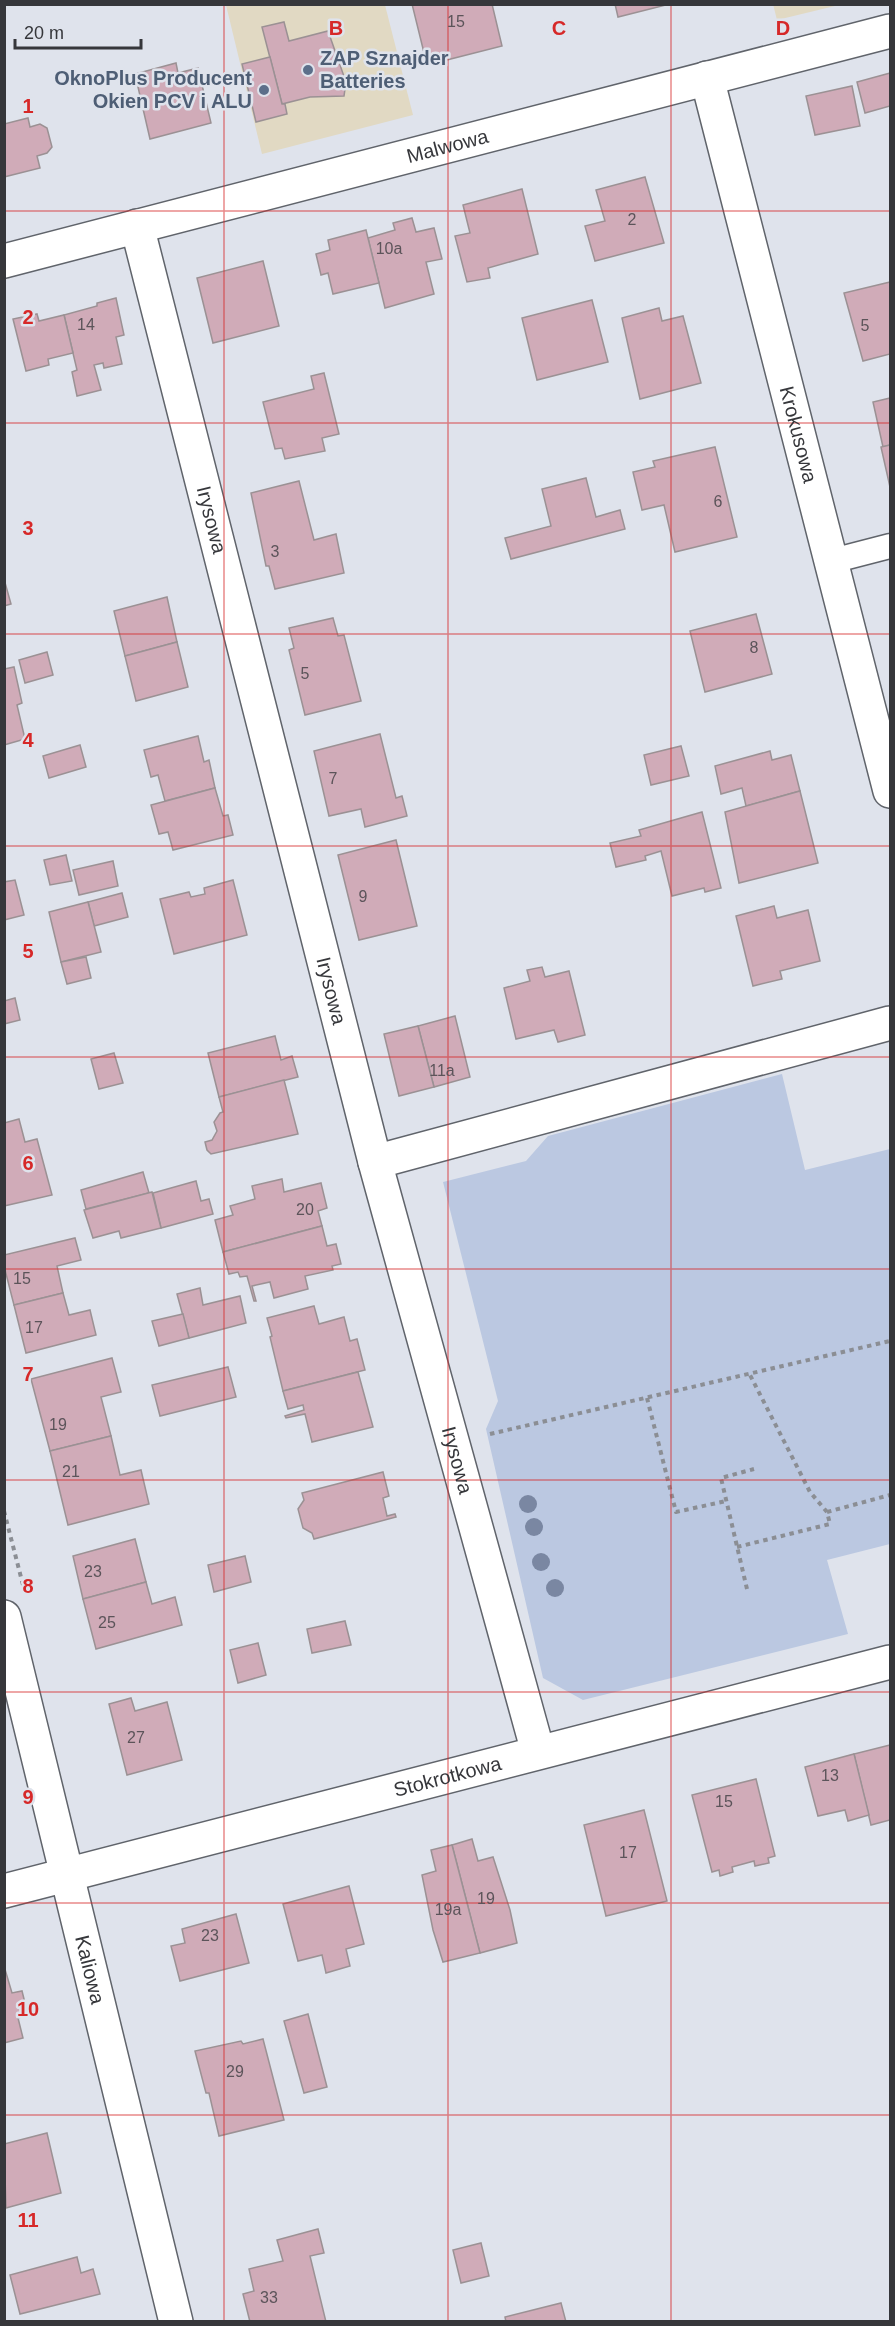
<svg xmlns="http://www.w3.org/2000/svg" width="895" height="2326" viewBox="0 0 895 2326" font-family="Helvetica,sans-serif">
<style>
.commercial{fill:#e1d9c3}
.green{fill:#bbc8e1}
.building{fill:#d0abb8;stroke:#9b9194;stroke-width:1.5}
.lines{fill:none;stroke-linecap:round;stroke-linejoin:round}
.service-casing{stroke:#60646b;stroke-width:27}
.minor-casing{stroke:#60646b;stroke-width:36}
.tertiary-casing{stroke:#60646b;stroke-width:36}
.path{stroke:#8b8e94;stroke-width:4;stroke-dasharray:4.5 4.5;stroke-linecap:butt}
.service{stroke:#fff;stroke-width:24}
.minor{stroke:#fff;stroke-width:33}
.tertiary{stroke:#fff;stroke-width:33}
.tree{fill:#7a87a2}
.grid{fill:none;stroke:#d62828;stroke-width:1.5;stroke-opacity:0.55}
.service-dot{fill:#5c6f8a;stroke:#dfe3ec;stroke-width:2}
.labels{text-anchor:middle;stroke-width:5;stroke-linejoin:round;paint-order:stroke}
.number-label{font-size:16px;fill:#5c545a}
.service-label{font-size:20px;font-weight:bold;fill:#4e5e75;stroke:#dfe3ec;text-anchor:start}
.street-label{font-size:20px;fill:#36373b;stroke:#dfe3ec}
.grid-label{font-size:20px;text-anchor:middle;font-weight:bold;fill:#d62828;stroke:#dfe3ec;stroke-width:5;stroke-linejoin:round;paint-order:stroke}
</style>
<rect width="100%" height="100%" fill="#dfe3ec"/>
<!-- commercial -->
<g class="commercial">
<path d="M773,4H839V5L777,20Z"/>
<path d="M226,5H385L413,115L262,154Z"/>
</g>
<!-- green -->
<path class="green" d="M782,1074L805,1170L890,1149V1544L827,1560L848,1634L583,1700L543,1678L486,1429L498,1401L443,1182L526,1161L548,1136Z"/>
<!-- building -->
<g class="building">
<path d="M412,4H492L502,46L427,65Z"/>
<path d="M615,4H666V5L618,17Z"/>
<path d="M284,22L289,41L328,31L346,82L344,96L310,97L282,104L262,27Z"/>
<path d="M270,57L282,104H285L287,114L256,122L242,64Z"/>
<path d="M176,63L178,73L198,68L211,123L150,139L135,74Z"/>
<path d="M890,73V106L865,113L857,82Z"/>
<path d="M852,86L860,126L815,135L806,96Z"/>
<path d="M28,118L30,127L40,124L47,128L52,147L47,153L37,156L40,168L4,177V124Z"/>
<path d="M645,177L664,243L595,261L585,226L605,221L596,190Z"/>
<path d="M522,189L538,254L488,268L490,278L467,282L455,236L470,233L463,205Z"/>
<path d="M412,218L416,232L434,228L442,259L426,262L434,294L385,308L368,238L395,230L393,223Z"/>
<path d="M366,230L379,283L333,294L328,273L321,275L316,254L330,250L328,240Z"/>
<path d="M263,261L279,326L213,343L197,278Z"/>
<path d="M890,282V354L863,361L844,293Z"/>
<path d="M116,298L124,335L116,337L122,364L104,368L103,363L94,365L101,390L77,396L72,372L77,370L64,315L97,306V303Z"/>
<path d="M592,300L608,362L537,380L522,318Z"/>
<path d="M659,308L662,321L683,316L701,383L640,399L622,318Z"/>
<path d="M37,314L39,321L64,315L73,353L48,359L49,365L26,371L13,319Z"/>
<path d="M324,373L339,434L322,438L325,451L285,459L282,448L275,449L263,402L314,389L311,376Z"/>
<path d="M890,398V445L883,447L873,402Z"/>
<path d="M890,445V487L881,447Z"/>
<path d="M715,447L737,537L675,552L664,505L642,510L633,472L655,467L653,461Z"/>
<path d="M586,478L596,517L620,510L625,529L511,559L505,538L551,526L542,489Z"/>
<path d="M299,481L314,540L336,534L344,573L275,589L269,566H266L251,493Z"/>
<path d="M4,579L11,604L4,606Z"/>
<path d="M167,597L177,642L125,656L114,611Z"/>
<path d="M756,614L772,674L705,692L690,631Z"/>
<path d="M333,618L338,636L344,635L361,701L305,715L289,650L294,648L289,628Z"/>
<path d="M177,642L188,687L136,701L125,656Z"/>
<path d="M47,652L53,675L25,683L19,660Z"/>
<path d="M14,667L22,703L17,705L25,739L4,745V669Z"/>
<path d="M380,734L396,798L402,796L407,816L365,827L361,809L329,816L314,751Z"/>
<path d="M198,736L204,762L209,760L215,788L165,801L158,775L151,777L144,750Z"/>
<path d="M80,745L86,767L49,778L43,756Z"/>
<path d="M681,746L689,776L651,785L644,755Z"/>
<path d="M770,751L772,760L791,755L800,791L746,806L742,788L721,794L715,766Z"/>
<path d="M215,788L223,816L228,815L233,835L173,850L168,832L159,834L151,805Z"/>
<path d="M800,791L818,863L739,883L725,812Z"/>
<path d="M702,812L721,888L705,892L704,888L672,896L661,851L645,856L646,860L616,867L610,843L641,836L639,830Z"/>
<path d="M396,840L417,926L359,940L338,855Z"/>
<path d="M66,855L72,881L50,885L44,860Z"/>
<path d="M113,861L118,886L79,895L73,870Z"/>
<path d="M15,880L24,915L4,920V882Z"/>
<path d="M233,880L247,935L174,954L160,899L189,892L191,897L205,894L204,888Z"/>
<path d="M122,893L128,917L94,926L88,902Z"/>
<path d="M88,902L101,952L61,962L49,912Z"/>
<path d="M774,906L777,918L808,910L820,961L780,971L782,979L753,986L736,916Z"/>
<path d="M86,957L91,978L67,984L61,962Z"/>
<path d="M542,967L545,977L569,971L585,1035L558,1042L554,1030L516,1039L504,988L530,981L527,970Z"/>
<path d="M15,998L20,1020L4,1024V1001Z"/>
<path d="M455,1016L470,1077L434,1087L418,1026Z"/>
<path d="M418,1026L434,1087L399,1096L384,1034Z"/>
<path d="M275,1036L281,1060L292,1056L298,1077L219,1097L208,1053Z"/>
<path d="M114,1053L123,1083L99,1089L91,1059Z"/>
<path d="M284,1080L298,1134L211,1154L207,1150L205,1142L212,1140L217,1131L214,1122L220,1113L223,1112L219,1097Z"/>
<path d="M19,1119L25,1142L37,1139L52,1195L4,1206V1123Z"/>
<path d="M143,1172L149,1193L86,1209L81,1190Z"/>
<path d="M282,1179L284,1192L321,1183L327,1208L318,1211L322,1226L223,1252L215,1220L233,1215L230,1206L255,1199L252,1186Z"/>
<path d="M196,1181L201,1201L209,1199L213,1214L161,1228L153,1193Z"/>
<path d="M152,1192L161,1228L121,1238L119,1231L93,1238L84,1210Z"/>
<path d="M322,1226L327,1246L336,1244L341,1264L332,1266L333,1270L305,1276L308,1289L274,1298L270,1282L252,1286L256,1301H254L247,1276L240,1277L238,1272L229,1274L223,1252Z"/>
<path d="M75,1238L81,1260L57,1266L63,1293L14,1305L4,1266V1255Z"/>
<path d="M200,1288L203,1305L240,1296L246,1323L189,1338L177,1294Z"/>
<path d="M63,1293L69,1315L90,1310L96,1335L26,1353L14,1305Z"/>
<path d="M314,1306L319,1324L344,1317L350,1341L357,1339L365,1370L283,1391L270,1337L272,1336L267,1318Z"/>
<path d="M183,1314L189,1338L159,1346L152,1321Z"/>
<path d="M112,1358L121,1392L101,1397L111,1436L50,1451L31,1379Z"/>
<path d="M228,1367L236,1397L160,1416L152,1385Z"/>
<path d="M358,1372L373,1427L312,1442L305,1414L286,1418L285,1416L304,1410L303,1405L288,1409L283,1391Z"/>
<path d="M111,1436L120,1475L141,1470L149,1504L68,1525L50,1451Z"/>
<path d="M383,1472L389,1496L383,1498L387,1516L395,1514L396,1517L314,1539L312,1533L303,1528L298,1509L304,1500L302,1493Z"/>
<path d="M135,1539L146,1582L83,1599L73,1556Z"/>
<path d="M245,1556L251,1582L214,1592L208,1565Z"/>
<path d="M146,1582L152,1604L175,1597L182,1625L96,1649L83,1599Z"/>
<path d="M345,1621L351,1645L312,1653L307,1629Z"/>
<path d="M258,1643L266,1675L238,1683L230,1650Z"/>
<path d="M131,1698L135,1711L167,1702L182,1760L127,1775L109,1704Z"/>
<path d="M890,1745V1820L871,1825L854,1754Z"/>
<path d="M854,1754L869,1815L848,1821L845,1810L818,1816L805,1767Z"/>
<path d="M756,1779L775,1856L768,1858L769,1863L755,1866L754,1861L732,1867L733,1872L720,1876L719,1870L712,1872L692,1795Z"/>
<path d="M644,1810L667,1901L606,1916L584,1825Z"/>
<path d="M472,1839L478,1861L493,1857L510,1910L517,1943L480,1953L452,1845Z"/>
<path d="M452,1845L480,1953L443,1962L433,1930L422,1875L436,1871L431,1850Z"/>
<path d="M349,1886L364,1944L346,1949L350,1966L326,1973L322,1955L298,1961L283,1904Z"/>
<path d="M236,1914L249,1963L180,1981L171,1946L185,1943L182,1929Z"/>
<path d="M4,1966L12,1993L22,1991L28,2015L18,2018L23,2038L4,2043Z"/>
<path d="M308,2014L327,2087L304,2093L284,2021Z"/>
<path d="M263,2039L284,2120L219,2136L209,2093H206L195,2051L241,2041L243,2044Z"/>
<path d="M47,2133L61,2193L6,2208L4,2144Z"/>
<path d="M318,2229L324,2253L310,2256L326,2322H250L243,2294L254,2291L249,2269L283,2261L277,2240Z"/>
<path d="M481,2243L489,2276L461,2283L453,2250Z"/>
<path d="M77,2257L81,2273L93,2269L100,2294L20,2314L10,2275Z"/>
<path d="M561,2303L566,2322H506L505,2317Z"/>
</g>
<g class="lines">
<!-- service casing -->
<g class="service-casing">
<path id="service" d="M832,561L890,546"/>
</g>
<!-- minor casing -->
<g class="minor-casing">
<g id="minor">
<path id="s1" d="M707,78L890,791"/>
<path id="s2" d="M137,226L375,1162L538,1752"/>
<path d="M375,1162L890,1023"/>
<path id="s3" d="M4,1617L176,2322"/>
<path id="s4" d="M4,1891L890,1662"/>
</g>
</g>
<!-- tertiary casing -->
<g class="tertiary-casing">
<g id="tertiary">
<path id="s5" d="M4,261L890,31"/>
</g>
</g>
<!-- path -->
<g class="path">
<path d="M647,1398L676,1512L726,1501"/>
<path d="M490,1434L890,1341"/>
<path d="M4,1511L23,1585"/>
<path d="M827,1512L890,1495"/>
<path d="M737,1547L830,1524L827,1512L810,1492L749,1373"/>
<path d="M747,1589L721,1478L754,1469"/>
</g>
<!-- service -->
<use href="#service" class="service"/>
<!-- minor -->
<use href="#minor" class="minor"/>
<!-- tertiary -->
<use href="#tertiary" class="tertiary"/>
</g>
<!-- trees -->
<g class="tree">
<circle cx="528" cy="1504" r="9"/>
<circle cx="534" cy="1527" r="9"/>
<circle cx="541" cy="1562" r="9"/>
<circle cx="555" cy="1588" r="9"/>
</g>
<!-- grid -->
<path class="grid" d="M224,4V2322M448,4V2322M671,4V2322M4,211H890M4,423H890M4,634H890M4,846H890M4,1057H890M4,1269H890M4,1480H890M4,1692H890M4,1903H890M4,2115H890"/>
<!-- markers -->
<g class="service-dot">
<circle cx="308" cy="70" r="6"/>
<circle cx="264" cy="90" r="6"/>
</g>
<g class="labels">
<!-- number labels -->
<g class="number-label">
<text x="456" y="27">15</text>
<text x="632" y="225">2</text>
<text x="389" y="254">10a</text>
<text x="86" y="330">14</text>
<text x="865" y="331">5</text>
<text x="718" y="507">6</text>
<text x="275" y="557">3</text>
<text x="754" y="653">8</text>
<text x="305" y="679">5</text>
<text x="333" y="784">7</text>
<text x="363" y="902">9</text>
<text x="442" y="1076">11a</text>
<text x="305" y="1215">20</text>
<text x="22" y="1284">15</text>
<text x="34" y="1333">17</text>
<text x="58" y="1430">19</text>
<text x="71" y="1477">21</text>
<text x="93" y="1577">23</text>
<text x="107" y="1628">25</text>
<text x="136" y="1743">27</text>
<text x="830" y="1781">13</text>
<text x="724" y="1807">15</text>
<text x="628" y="1858">17</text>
<text x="486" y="1904">19</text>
<text x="448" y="1915">19a</text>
<text x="210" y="1941">23</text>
<text x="235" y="2077">29</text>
<text x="269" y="2303">33</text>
</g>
<!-- service labels -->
<g class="service-label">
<text x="320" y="65">ZAP Sznajder<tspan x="320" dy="23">Batteries</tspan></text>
<text x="252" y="85" text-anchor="end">OknoPlus Producent<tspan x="252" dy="23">Okien PCV i ALU</tspan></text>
</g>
<!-- street labels -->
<g class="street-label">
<text dy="7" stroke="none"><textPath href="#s5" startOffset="458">Malwowa</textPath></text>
<text dy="7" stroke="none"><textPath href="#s1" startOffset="368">Krokusowa</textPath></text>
<text dy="7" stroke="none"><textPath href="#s2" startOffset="303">Irysowa</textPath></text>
<text dy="7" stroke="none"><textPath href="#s2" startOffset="789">Irysowa</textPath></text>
<text dy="7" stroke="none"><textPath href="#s2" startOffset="1275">Irysowa</textPath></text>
<text dy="7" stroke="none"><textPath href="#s4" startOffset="458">Stokrotkowa</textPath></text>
<text dy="7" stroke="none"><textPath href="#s3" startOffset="363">Kaliowa</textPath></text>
</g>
</g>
<g class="grid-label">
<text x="336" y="35">B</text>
<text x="559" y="35">C</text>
<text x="783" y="35">D</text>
<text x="28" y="113">1</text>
<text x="28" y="324">2</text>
<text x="28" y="535">3</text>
<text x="28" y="747">4</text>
<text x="28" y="958">5</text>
<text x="28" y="1170">6</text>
<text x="28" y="1381">7</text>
<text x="28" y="1593">8</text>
<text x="28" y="1804">9</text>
<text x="28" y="2016">10</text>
<text x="28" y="2227">11</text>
</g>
<!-- border -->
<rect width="895" height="2326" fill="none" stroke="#36373b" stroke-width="12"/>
<!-- scale -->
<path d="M15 39v9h126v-9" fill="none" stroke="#36373b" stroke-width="3"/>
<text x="24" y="39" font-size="18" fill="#36373b" stroke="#dfe3ec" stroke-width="4.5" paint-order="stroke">20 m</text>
</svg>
